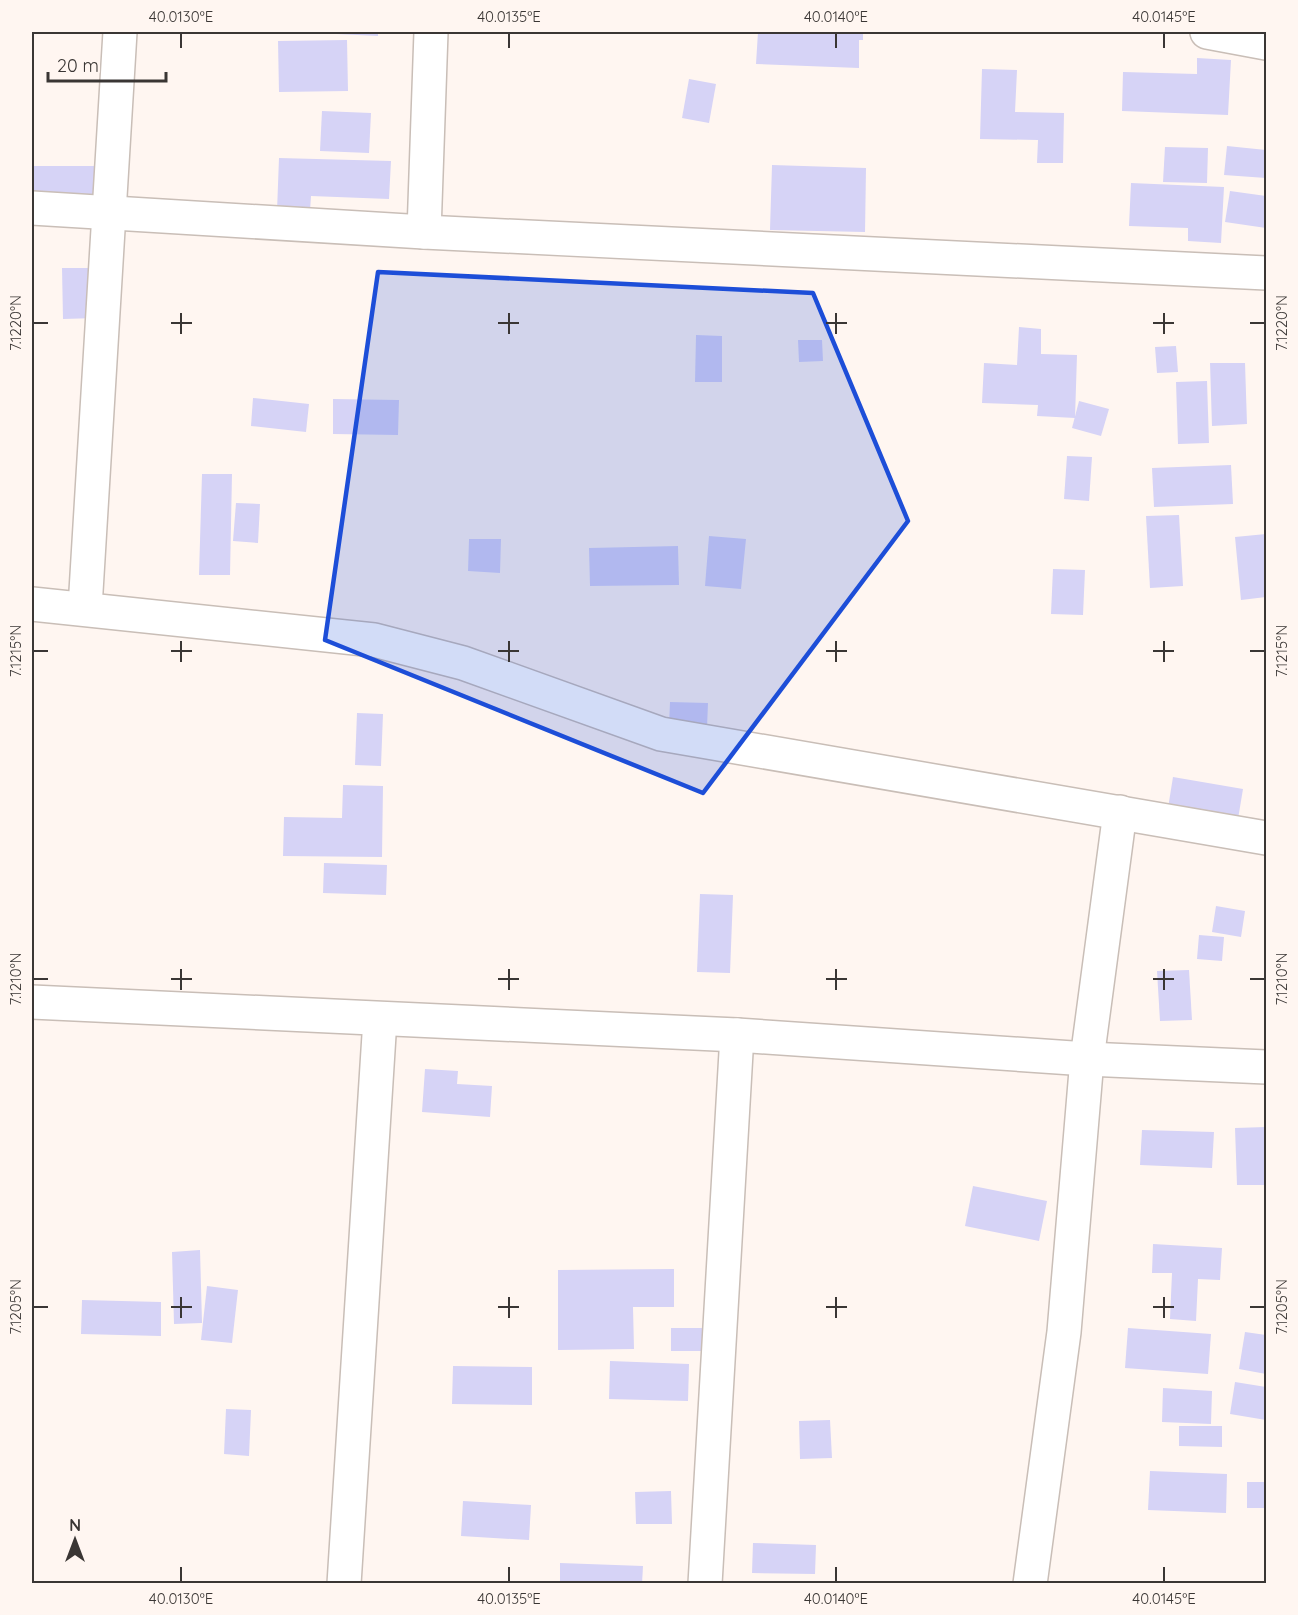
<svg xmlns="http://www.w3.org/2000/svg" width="1298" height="1615" viewBox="0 0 1298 1615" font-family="Quicksand,sans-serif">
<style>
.building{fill:#d6d3f6}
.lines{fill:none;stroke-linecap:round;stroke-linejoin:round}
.minor-casing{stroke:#c9beb7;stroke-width:36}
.minor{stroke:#fff;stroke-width:33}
.marked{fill:#1d4ed8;fill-opacity:0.2;stroke:#1d4ed8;stroke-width:4.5;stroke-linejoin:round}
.ticks{fill:none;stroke:#3a3634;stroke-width:2}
.neatline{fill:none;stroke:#3a3634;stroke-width:2}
.ticks-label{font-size:15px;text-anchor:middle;fill:#3a3634}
</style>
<rect width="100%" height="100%" fill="#fff6f1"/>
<!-- building -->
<g class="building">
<path d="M295,32H378V36Z"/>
<path d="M758,32H863V40H859V68L756,64Z"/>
<path d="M347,40L348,91L279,92L278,41Z"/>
<path d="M1197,58L1231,60L1228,115L1122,111L1123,72L1197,74Z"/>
<path d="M982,69L1017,70L1015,112L1064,113L1063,163H1037L1038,140L980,139Z"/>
<path d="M689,79L716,84L709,123L682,118Z"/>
<path d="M322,111L371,113L369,153L320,151Z"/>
<path d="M1227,146L1266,150V178L1224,175Z"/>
<path d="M1165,147L1208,148L1207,183L1163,182Z"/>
<path d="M279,158L391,161L389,199L311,196L310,211H277Z"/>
<path d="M772,165L866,168L865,232L770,230Z"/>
<rect x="32" y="166" width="71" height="31"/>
<path d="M1131,183L1224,187L1221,243L1188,241V228L1129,226Z"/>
<path d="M1230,191L1266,196V228L1225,222Z"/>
<path d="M62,268H95L97,318L63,319Z"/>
<path d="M1019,327L1041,329V354L1077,355L1075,418L1037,416L1038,405L982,403L984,363L1017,365Z"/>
<path d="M696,335L722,336V382H695Z"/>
<path d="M798,340H822L823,361L799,362Z"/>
<path d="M1176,346L1178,372L1157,373L1155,347Z"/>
<path d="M1210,363H1245L1247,424L1212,426Z"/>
<path d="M1207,381L1209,443L1178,444L1176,382Z"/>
<path d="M253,398L309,404L306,432L251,426Z"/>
<path d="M333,399L399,400L398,435L333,434Z"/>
<path d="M1079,401L1109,409L1101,436L1072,428Z"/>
<path d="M1067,456L1092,457L1089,501L1064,499Z"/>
<path d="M1231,465L1233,504L1154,507L1152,468Z"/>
<path d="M202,474H232L230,575H199Z"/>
<path d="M236,503L260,504L258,543L233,541Z"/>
<path d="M1179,515L1183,586L1150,588L1146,516Z"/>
<path d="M1266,534V597L1241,600L1235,537Z"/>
<path d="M709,536L746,539L741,589L705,586Z"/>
<path d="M469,539H501L500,573L468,571Z"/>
<path d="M678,546L679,585L590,586L589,548Z"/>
<path d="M1053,569L1085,570L1083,615L1051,614Z"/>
<path d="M670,702L708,703L707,728L669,726Z"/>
<path d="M357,713L383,714L381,766L355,765Z"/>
<path d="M1173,777L1243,789L1238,819L1168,808Z"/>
<path d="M343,785L383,786L382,857L283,856L284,817L342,818Z"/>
<path d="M324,863L387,865L386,895L323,893Z"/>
<path d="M700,894L733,895L730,973L697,972Z"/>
<path d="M1216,906L1245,911L1241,937L1212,932Z"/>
<path d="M1199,935L1224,937L1222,961L1197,959Z"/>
<path d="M1189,970L1192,1020L1160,1021L1157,971Z"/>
<path d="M425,1069L458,1071L457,1084L492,1086L490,1117L422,1112Z"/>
<path d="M1266,1127V1185H1237L1235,1128Z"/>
<path d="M1142,1130L1214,1132L1212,1168L1140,1165Z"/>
<path d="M973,1186L1047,1201L1039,1241L965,1226Z"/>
<path d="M1153,1244L1222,1248L1220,1280L1198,1279L1196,1321L1170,1319L1172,1273H1152Z"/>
<path d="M200,1250L202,1323L174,1324L172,1252Z"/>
<path d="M674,1269V1307H633L634,1349L558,1350V1270Z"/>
<path d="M207,1286L238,1290L232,1343L201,1340Z"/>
<path d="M82,1300L161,1302V1336L81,1334Z"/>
<rect x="671" y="1328" width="41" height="23"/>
<path d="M1128,1328L1211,1334L1208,1374L1125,1368Z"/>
<path d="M1245,1332L1266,1335V1374L1239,1369Z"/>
<path d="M610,1361L689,1364L688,1401L609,1399Z"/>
<path d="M453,1366L532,1367V1405L452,1404Z"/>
<path d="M1235,1382L1266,1387V1420L1230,1414Z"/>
<path d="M1163,1388L1212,1391L1211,1424L1162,1422Z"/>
<path d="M226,1409L251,1410L249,1456L224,1454Z"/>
<path d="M830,1420L832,1458L800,1459L799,1421Z"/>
<path d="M1179,1426H1222V1447L1179,1446Z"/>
<path d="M1150,1471L1227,1474L1226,1513L1148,1510Z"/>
<rect x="1247" y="1482" width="19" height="26"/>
<path d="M671,1491L672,1524H636L635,1492Z"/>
<path d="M463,1501L531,1505L529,1540L461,1536Z"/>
<path d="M753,1543L816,1545L815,1574L752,1573Z"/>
<path d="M560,1563L643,1566L642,1584H560Z"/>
</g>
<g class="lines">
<!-- minor casing -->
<g class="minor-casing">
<g id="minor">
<path d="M1207,32L1266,43"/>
<path d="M32,208L424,232L1266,273"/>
<path d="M424,232L431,32"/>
<path d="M32,604L374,640L463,663L661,734L1266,838"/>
<path d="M85,608L120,32"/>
<path d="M32,1002L737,1035L1087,1059L1266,1067"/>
<path d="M344,1584L380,1019"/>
<path d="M705,1584L737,1035"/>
<path d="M1030,1584L1064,1332L1087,1059L1120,812"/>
</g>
</g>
<!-- minor -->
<use href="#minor" class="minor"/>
</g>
<!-- marked area -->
<path class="marked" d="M378,272L813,293L908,521L703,793L325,640Z"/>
<!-- ticks -->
<path class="ticks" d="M181,33V48M509,33V48M836,33V48M1164,33V48M181,313V334M509,313V334M836,313V334M1164,313V334M33,323H48M171,323H192M498,323H519M826,323H847M1153,323H1174M1250,323H1265M181,641V662M509,641V662M836,641V662M1164,641V662M33,651H48M171,651H192M498,651H519M826,651H847M1153,651H1174M1250,651H1265M181,969V990M509,969V990M836,969V990M1164,969V990M33,979H48M171,979H192M498,979H519M826,979H847M1153,979H1174M1250,979H1265M181,1297V1318M509,1297V1318M836,1297V1318M1164,1297V1318M33,1307H48M171,1307H192M498,1307H519M826,1307H847M1153,1307H1174M1250,1307H1265M181,1567V1582M509,1567V1582M836,1567V1582M1164,1567V1582"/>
<!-- border -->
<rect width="1298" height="1615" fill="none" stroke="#fff6f1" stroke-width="66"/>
<!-- north arrow -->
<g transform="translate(75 1540)" stroke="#fff6f1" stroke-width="4.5" paint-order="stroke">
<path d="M0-4.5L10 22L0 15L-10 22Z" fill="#3a3634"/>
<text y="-9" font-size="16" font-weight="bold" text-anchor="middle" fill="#3a3634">N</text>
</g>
<!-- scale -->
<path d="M48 72v9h118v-9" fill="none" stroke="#3a3634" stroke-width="3"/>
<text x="57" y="72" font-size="18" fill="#3a3634" stroke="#fff6f1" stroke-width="4.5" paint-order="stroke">20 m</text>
<rect x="33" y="33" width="1232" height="1549" class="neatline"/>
<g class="ticks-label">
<text x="181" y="22">40.0130°E</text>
<text x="509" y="22">40.0135°E</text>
<text x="836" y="22">40.0140°E</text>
<text x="1164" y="22">40.0145°E</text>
<text transform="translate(16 323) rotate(-90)" y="5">7.1220°N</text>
<text transform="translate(1282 323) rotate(-90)" y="5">7.1220°N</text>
<text transform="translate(16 651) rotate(-90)" y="5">7.1215°N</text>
<text transform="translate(1282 651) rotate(-90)" y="5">7.1215°N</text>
<text transform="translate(16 979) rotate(-90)" y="5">7.1210°N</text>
<text transform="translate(1282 979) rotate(-90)" y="5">7.1210°N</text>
<text transform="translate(16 1307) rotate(-90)" y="5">7.1205°N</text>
<text transform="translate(1282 1307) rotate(-90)" y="5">7.1205°N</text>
<text x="181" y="1604">40.0130°E</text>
<text x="509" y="1604">40.0135°E</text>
<text x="836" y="1604">40.0140°E</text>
<text x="1164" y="1604">40.0145°E</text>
</g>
</svg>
